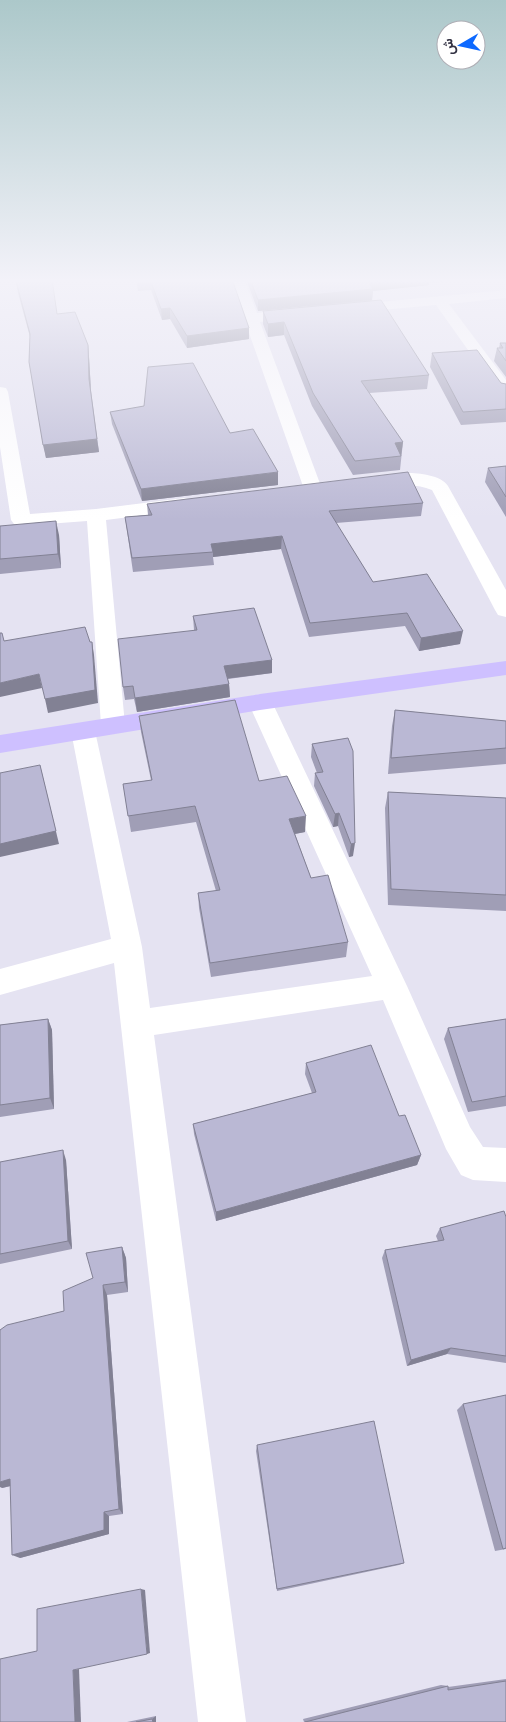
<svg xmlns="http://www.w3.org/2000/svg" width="506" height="1722" viewBox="0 0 506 1722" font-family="'Asap Condensed',Vazirmatn,sans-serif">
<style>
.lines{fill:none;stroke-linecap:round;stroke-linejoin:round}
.street{fill:#fff;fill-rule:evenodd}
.secondary{fill:#cec0ff;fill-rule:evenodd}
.wall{fill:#a09eb6}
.shaded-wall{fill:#828194}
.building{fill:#bab8d4;stroke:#828194}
</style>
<rect width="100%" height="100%" fill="#e5e3f2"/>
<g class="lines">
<!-- street -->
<g class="street">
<path d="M230,279H244L257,313L300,309L305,310L307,313L305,316L300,317L260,322L322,489L320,493L313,495L306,493L304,489Z"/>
<path d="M506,290V298L449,304L506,380V396L500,395L436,305L348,313L343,312L341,309L343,306L348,305Z"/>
<path d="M0,387L6,388L8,392L30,514L96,509L184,498L191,500L194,504L191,508L184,510L106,520L125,725L122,731L113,733L104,731L101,725L87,521L21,526L14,524L11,520L0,447Z"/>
<path d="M407,473C419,473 441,475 448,486L506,590V617L498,615L495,610L432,490C407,479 389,492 366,486L364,482L366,478Z"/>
<path d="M260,694L268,696L272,702L407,986L470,1127L483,1147L506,1148V1182L473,1180L461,1175L446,1149L383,1000L154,1035L246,1722H198L114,963L0,995V969L111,939L71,731L74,725L83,723L92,725L95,731L142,947L150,1008L372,976L248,702L252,696Z"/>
</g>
<!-- secondary -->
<path class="secondary" d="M506,661V675L260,710L0,753V735L260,694Z"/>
</g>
<!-- wall -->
<g class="wall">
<path d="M136,279H232L249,328V339L187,348L170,319L162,320L151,290L138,291Z"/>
<path d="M246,279H475L429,283V285L373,291L372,300L429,375L427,389L369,393L403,442L400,470L353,475L312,406L284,335L268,337L263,324V311L318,305L258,311Z"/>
<path d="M16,281L57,314L88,345L89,357L91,391L99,452L46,458L29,362L30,337L18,293Z"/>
<path d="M500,343H506V377L494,361L497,348H499Z"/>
<path d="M432,353L501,383L506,384V422L461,425L430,367Z"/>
<path d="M110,412L230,433L278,485L142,501L112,424Z"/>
<path d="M506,466V517L485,482L488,468Z"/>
<path d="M423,503L421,516L336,523L373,582L460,644L419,651L405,626L309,637L281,549L213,557L214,565L133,572L125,517L148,515L147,504Z"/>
<path d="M0,526L59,535L61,568L0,574Z"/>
<path d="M193,616L272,660V673L228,679L229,684L230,697L137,712L134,699L125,700L123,687L194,630Z"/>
<path d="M395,710L506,721V764L388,774L392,726Z"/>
<path d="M139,716L259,781L305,832L295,834L311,878L348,942L346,957L211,977L199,908L198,893L216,891L196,822L131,832L123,784L151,780L141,732Z"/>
<path d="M348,738L353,856L349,857L338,826L333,827L314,786L315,773H317L311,757L312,744Z"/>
<path d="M388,792L506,798V911L388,905L385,808Z"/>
<path d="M48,1019L52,1030L54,1109L0,1117V1025Z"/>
<path d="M506,1019V1106L468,1112L444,1039L448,1028Z"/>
<path d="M306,1063L399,1116L421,1155L417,1165L216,1221L194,1134L193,1124L312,1093L305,1074Z"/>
<path d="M66,1160L72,1249L0,1264V1162Z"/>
<path d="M506,1217V1363L447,1354L407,1366L382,1258L385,1250L438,1241L436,1236L440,1228Z"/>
<path d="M122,1247L126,1258L128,1292L107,1295L123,1514L109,1516V1534L20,1558L11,1486L2,1488L64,1311L93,1278Z"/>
<path d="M506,1395V1549L495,1551L457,1410L463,1404Z"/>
<path d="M257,1445L404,1563L399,1565L277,1591L256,1451Z"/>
<path d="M506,1679V1722H304L303,1719L441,1685L448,1686V1687Z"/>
<path d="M156,1716V1722H127Z"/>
</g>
<!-- shaded-wall -->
<g class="shaded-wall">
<path d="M384,279H475L429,283V285L373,291L372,300L258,311V300L368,281Z"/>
<path d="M170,308V319L162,320L161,309Z"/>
<path d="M284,322V335L268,337V324Z"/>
<path d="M249,328V339L187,348V336Z"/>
<path d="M88,345L89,357L91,391L89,379Z"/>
<path d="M97,439L99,452L46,458L43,445Z"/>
<path d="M403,442L401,456L395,443Z"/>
<path d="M278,472V485L142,501L141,489Z"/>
<path d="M56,521L59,535L61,568L58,554Z"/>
<path d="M282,536L281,549L213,557V552L211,544Z"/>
<path d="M463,631L460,644L419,651L421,638Z"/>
<path d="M92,642L94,655L98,703L48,713L45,699Z"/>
<path d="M272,660V673L224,679V666Z"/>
<path d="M39,674L42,688L0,697V683Z"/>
<path d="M229,684L230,697L137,712L135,698Z"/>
<path d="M40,765L59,844L0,857V844Z"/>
<path d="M339,813L338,826L333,827L335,814Z"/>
<path d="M306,816L305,832L289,835V819Z"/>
<path d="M355,843L353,856L349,857L351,844Z"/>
<path d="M48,1019L52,1030L54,1109L50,1098Z"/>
<path d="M63,1150L66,1160L72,1249L68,1241Z"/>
<path d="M421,1155L417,1165L216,1221V1212Z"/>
<path d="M122,1247L126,1258L128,1292L125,1282Z"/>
<path d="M103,1285L107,1295L123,1514L119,1509Z"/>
<path d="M451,1348L447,1354L407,1366L411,1360Z"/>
<path d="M10,1479L18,1484L2,1488L0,1487V1482Z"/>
<path d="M104,1512L109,1516V1534L20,1558L12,1555Z"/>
<path d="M141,1589L145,1590L150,1653L147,1654Z"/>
<path d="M79,1669L81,1722H75L73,1670Z"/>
<path d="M156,1716V1722H153L152,1719Z"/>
</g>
<!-- building -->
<g class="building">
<path d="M18,279H52L57,314L75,312L88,345L89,379L97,439L43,445L29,362L30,334L16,281Z"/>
<path d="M137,279H232L249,328L187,336L170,308L161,309L150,279L137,280Z"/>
<path d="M250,279H384L368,281L373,289L258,300Z"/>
<path d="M381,300L429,375L361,381L403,442L395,443L401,456L355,461L313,393L284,322L268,324L263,311Z"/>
<path d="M500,343H506V361L497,348H503Z"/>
<path d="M477,350L501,383L506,384V409L463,412L432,353Z"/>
<path d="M193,363L230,433L253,429L278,472L141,489L110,412L144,406L148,367Z"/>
<path d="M506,466V497L488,468Z"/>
<path d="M408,472L423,503L329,511L373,582L427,574L463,631L421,638L407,613L310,623L282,536L211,544L213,552L132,558L125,517L152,515L147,504Z"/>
<path d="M56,521L58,554L0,559V526Z"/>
<path d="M254,608L272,660L224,666L229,684L135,698L133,686L123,687L118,639L197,630L193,616Z"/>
<path d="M85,627L90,642H92L95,690L45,699L39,674L0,683V633H2L4,641Z"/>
<path d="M235,700L259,781L287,776L306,816L289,819L311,878L328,875L348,942L210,963L198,893L220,890L195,806L128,816L123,784L152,780L139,716Z"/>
<path d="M395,710L506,721V748L391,758Z"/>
<path d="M348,738L353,751L355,843L351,844L339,813L335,814L315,773L323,772L312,744Z"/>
<path d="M40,765L56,831L0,844V773Z"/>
<path d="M388,792L506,798V895L391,889Z"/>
<path d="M48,1019L50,1098L0,1105V1025Z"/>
<path d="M506,1019V1096L472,1102L448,1028Z"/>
<path d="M371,1045L399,1116L405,1115L421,1155L216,1212L193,1124L316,1092L306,1063Z"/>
<path d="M63,1150L68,1241L0,1254V1162Z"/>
<path d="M504,1211L506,1217V1356L451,1348L411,1360L385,1250L444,1240L440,1228Z"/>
<path d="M122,1247L125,1282L103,1285L119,1509L104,1512V1530L12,1555L10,1479L0,1482V1330L7,1325L64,1311L63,1291L93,1278L86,1253Z"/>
<path d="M506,1395V1548L503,1549L463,1404Z"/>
<path d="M374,1421L404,1563L277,1589L257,1445Z"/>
<path d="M141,1589L147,1654L73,1670L75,1722H0V1659L37,1651V1609Z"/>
<path d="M506,1681V1722H305L448,1686V1690Z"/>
<path d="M152,1719L153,1722H136Z"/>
</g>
<!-- sky -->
<linearGradient id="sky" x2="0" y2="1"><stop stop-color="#acc8ca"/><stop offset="0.54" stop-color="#f3f2f9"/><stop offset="1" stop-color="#f3f2f9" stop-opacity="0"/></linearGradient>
<rect width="506" height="520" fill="url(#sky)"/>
<!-- north arrow -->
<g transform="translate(461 45) rotate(261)"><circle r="24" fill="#ffffff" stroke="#aeadb4"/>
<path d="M0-4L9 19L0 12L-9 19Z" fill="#0d69ff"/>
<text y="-8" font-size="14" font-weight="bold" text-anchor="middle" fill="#343344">ش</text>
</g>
</svg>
